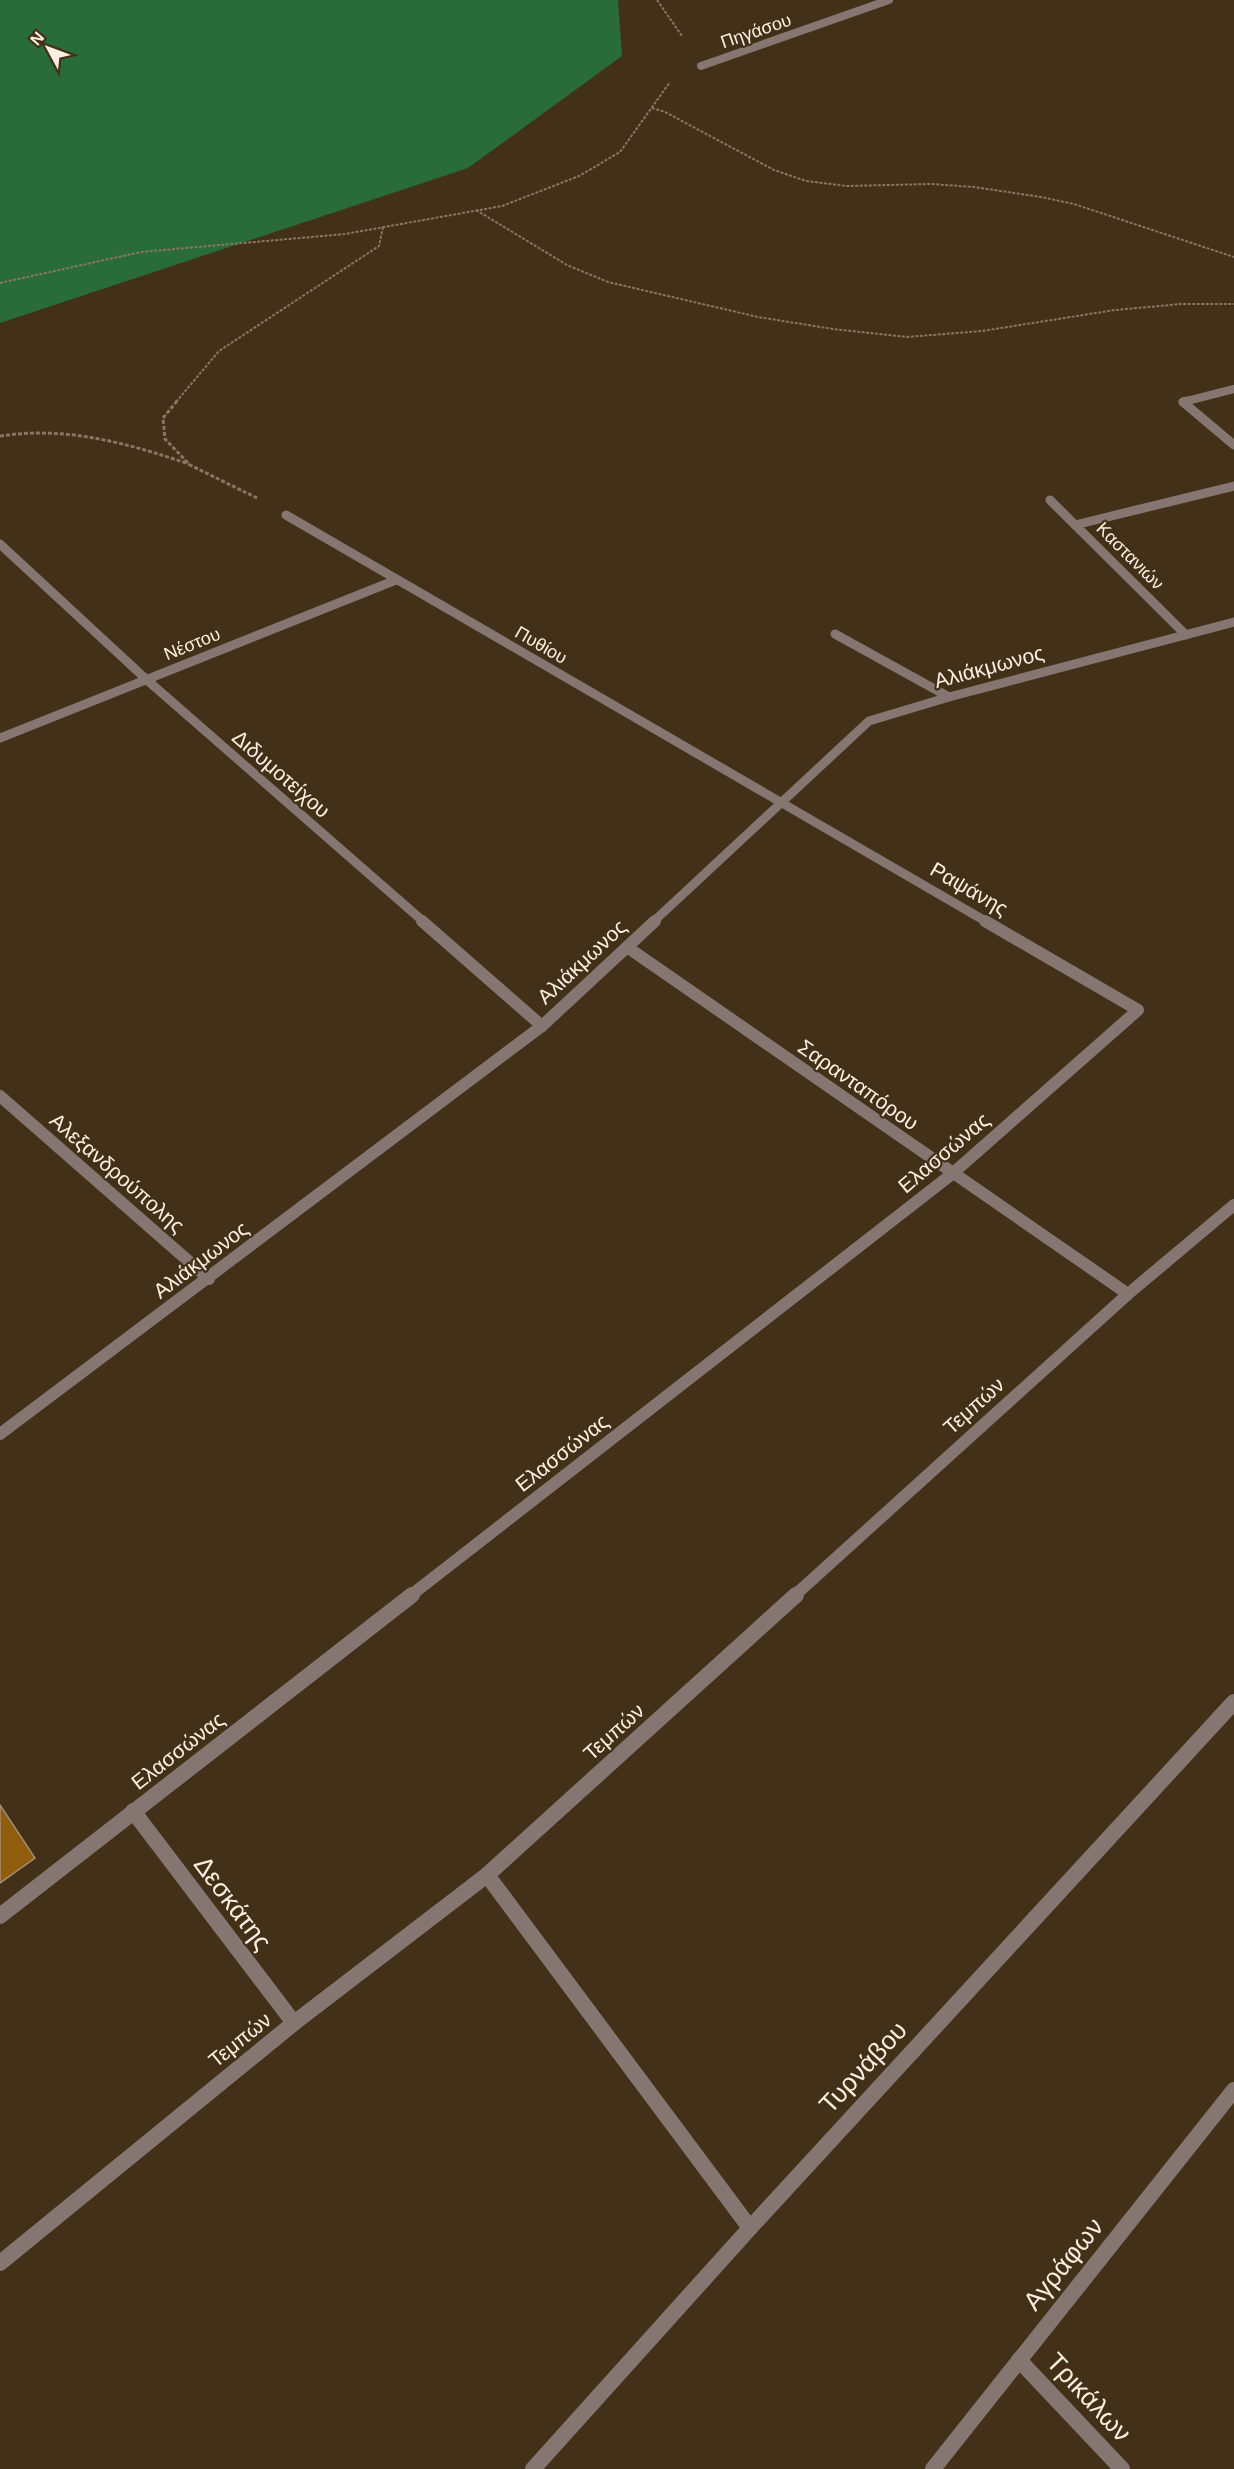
<svg xmlns="http://www.w3.org/2000/svg" width="1234" height="2469" viewBox="0 0 1234 2469" font-family="Arial,sans-serif">
<style>
.green{fill:#2a6c39}
.building{fill:#905c0e;stroke:#a38c73;stroke-width:1.5}
.lines{fill:none;stroke-linecap:round;stroke-linejoin:round}
.path-far1{stroke:#867662;stroke-width:2;stroke-dasharray:3 1.5;stroke-linecap:butt}
.path{stroke:#867662;stroke-width:3;stroke-dasharray:4 2;stroke-linecap:butt}
.service{stroke:#857672;stroke-width:9}
.minor-far3{stroke:#857672;stroke-width:8}
.minor-far2{stroke:#857672;stroke-width:9}
.minor-far1{stroke:#857672;stroke-width:12}
.minor{stroke:#857672;stroke-width:16}
.tertiary-far1{stroke:#857672;stroke-width:9}
.tertiary{stroke:#857672;stroke-width:12}
.labels{text-anchor:middle;stroke-width:4.5;stroke-linejoin:round;paint-order:stroke}
.far-street-label{font-size:18px;fill:#fbefe1;stroke:#423018}
.street-label{font-size:21px;fill:#fbefe1;stroke:#423018}
.near-street-label{font-size:26px;fill:#fbefe1;stroke:#423018}
</style>
<rect width="100%" height="100%" fill="#423018"/>
<!-- green -->
<path class="green" d="M0,0H618L622,56L468,168L0,323Z"/>
<!-- building -->
<path class="building" d="M0,1805L35,1858L0,1883Z"/>
<g class="lines">
<!-- path-far1 -->
<g class="path-far1">
<path d="M657,0L682,36"/>
<path d="M652,108L665,112L774,170L806,181L847,186L931,184L974,187L1041,197L1074,204L1234,257"/>
<path d="M476,210L567,265L608,282L758,317L833,329L907,337L982,331L1115,310L1181,304H1234"/>
<path d="M0,283L141,252L345,234L502,206L579,176L620,152L670,82"/>
<path d="M176,402L219,351L379,246L383,227"/>
</g>
<!-- path -->
<g class="path">
<path d="M177,401L163,418L165,439L190,465L257,498"/>
<path d="M0,436C66,426 127,443 189,464"/>
</g>
<!-- service -->
<path class="service" d="M1075,525L1234,486"/>
<!-- minor-far3 -->
<g class="minor-far3">
<path d="M701,66L889,0"/>
<path d="M1183,402L1234,389"/>
</g>
<!-- minor-far2 -->
<g class="minor-far2">
<path d="M1183,402L1234,445"/>
<path d="M1183,402L1188,401"/>
<path d="M1050,500L1186,635"/>
<path d="M286,515L987,922"/>
<path d="M0,544L147,680L424,922"/>
<path d="M835,634L949,697"/>
<path d="M0,738L396,580"/>
</g>
<!-- minor-far1 -->
<g class="minor-far1">
<path d="M422,921L542,1026"/>
<path d="M627,947L1128,1294"/>
<path d="M0,1096L209,1279"/>
<path d="M410,1596L952,1174L1138,1010L985,921"/>
<path d="M794,1596L1128,1294L1234,1205"/>
</g>
<!-- minor -->
<g class="minor">
<path d="M133,1811L294,2023"/>
<path d="M487,1875L750,2228"/>
<path d="M0,1916L412,1595"/>
<path d="M0,2263L294,2023L487,1875L796,1595"/>
<path d="M1019,2360L1122,2469"/>
<path d="M533,2469L750,2228L1234,1702"/>
<path d="M933,2469L1234,2090"/>
</g>
<!-- tertiary-far1 -->
<path class="tertiary-far1" d="M653,922L869,721L949,697L1234,622"/>
<!-- tertiary -->
<path class="tertiary" d="M0,1434L542,1026L655,921"/>
</g>
<g class="labels">
<!-- far-street labels -->
<g class="far-street-label">
<text transform="translate(756 31) rotate(-19)" y="6">Πηγάσου</text>
<text transform="translate(1130 556) rotate(45)" y="6">Καστανιών</text>
<text transform="translate(192 644) rotate(-22)" y="6">Νέστου</text>
<text transform="translate(541 645) rotate(30)" y="6">Πυθίου</text>
</g>
<!-- street labels -->
<g class="street-label">
<text transform="translate(989 667) rotate(-15)" y="7">Αλιάκμωνος</text>
<text transform="translate(281 774) rotate(41)" y="7">Διδυμοτείχου</text>
<text transform="translate(969 889) rotate(30)" y="7">Ραψάνης</text>
<text transform="translate(582 962) rotate(-43)" y="7">Αλιάκμωνος</text>
<text transform="translate(858 1085) rotate(35)" y="7">Σαρανταπόρου</text>
<text transform="translate(944 1153) rotate(-40)" y="7">Ελασσώνας</text>
<text transform="translate(117 1173) rotate(41)" y="7">Αλεξανδρούπολης</text>
<text transform="translate(201 1260) rotate(-37)" y="7">Αλιάκμωνος</text>
<text transform="translate(974 1406) rotate(-42)" y="7">Τεμπών</text>
<text transform="translate(562 1453) rotate(-38)" y="7">Ελασσώνας</text>
<text transform="translate(614 1732) rotate(-42)" y="7">Τεμπών</text>
<text transform="translate(178 1751) rotate(-38)" y="7">Ελασσώνας</text>
<text transform="translate(240 2040) rotate(-39)" y="7">Τεμπών</text>
</g>
<!-- near-street labels -->
<g class="near-street-label">
<text transform="translate(233 1903) rotate(53)" y="9">Δεσκάτης</text>
<text transform="translate(863 2067) rotate(-47)" y="9">Τυρνάβου</text>
<text transform="translate(1063 2264) rotate(-51)" y="9">Αγράφων</text>
<text transform="translate(1089 2397) rotate(47)" y="9">Τρικάλων</text>
</g>
</g>
<!-- north arrow -->
<g transform="translate(48 48) rotate(311)" stroke="#423018" stroke-width="4.5" paint-order="stroke">
<path d="M0-4.5L10 22L0 15L-10 22Z" fill="#fbefe1"/>
<text y="-9" font-size="16" font-weight="bold" text-anchor="middle" fill="#fbefe1">N</text>
</g>
</svg>
